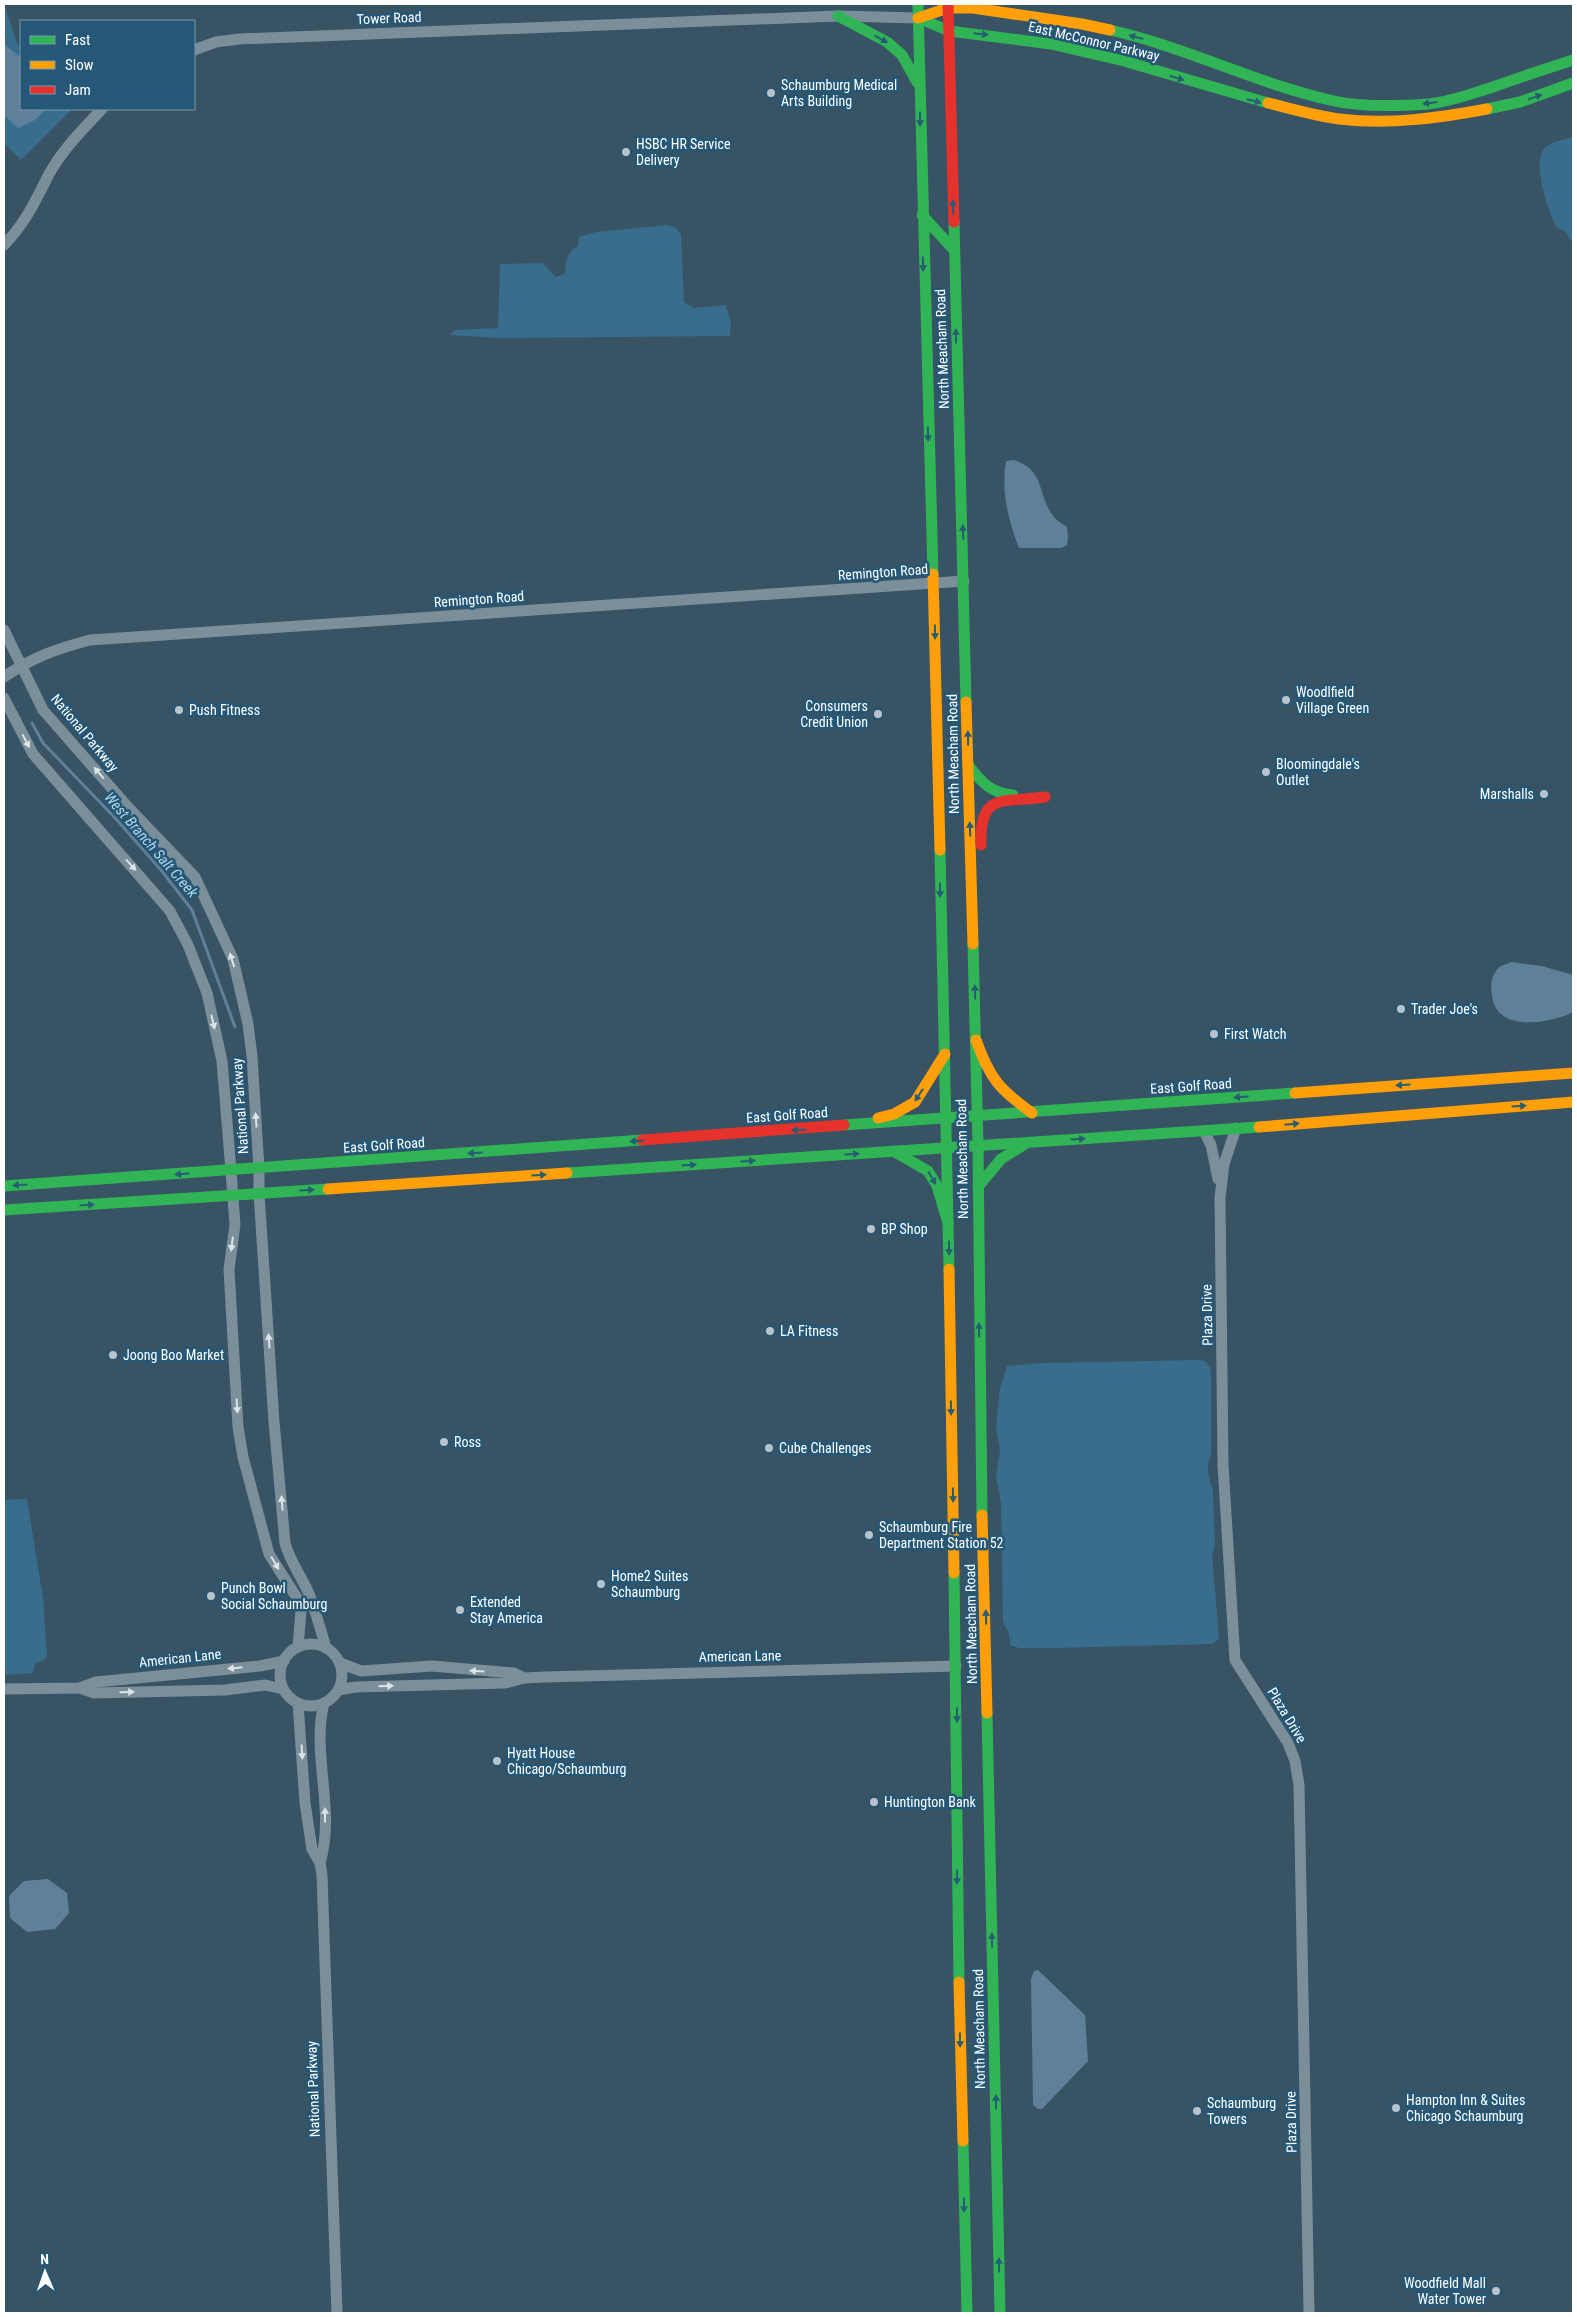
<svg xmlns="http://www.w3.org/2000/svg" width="1577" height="2317" viewBox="0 0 1577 2317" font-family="'Roboto Condensed',sans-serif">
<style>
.green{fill:#396d8d}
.water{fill:#5e8199}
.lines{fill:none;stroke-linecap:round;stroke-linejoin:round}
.stream{stroke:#5e8199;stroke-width:3}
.street{stroke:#7b8f9b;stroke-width:11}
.fast{stroke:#30b455;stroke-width:11}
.slow{stroke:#ff9f0a;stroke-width:11}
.jam{stroke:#e5322d;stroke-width:11}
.oneway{fill:#265c74}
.oneway2{fill:#dee3e6}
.poi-dot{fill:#b9c3c9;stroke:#255776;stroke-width:2}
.labels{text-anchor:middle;stroke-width:5;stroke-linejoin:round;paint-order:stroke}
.street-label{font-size:14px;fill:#fff;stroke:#255776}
.poi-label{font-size:14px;fill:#fff;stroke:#255776;text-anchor:start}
.water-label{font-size:15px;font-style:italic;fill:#b1d5ea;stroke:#255776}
</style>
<rect width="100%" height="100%" fill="#375364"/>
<!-- green -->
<g class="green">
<path d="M4,4L18,46L21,47V109H72L21,160L4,143Z"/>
<path d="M1573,137V244L1565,231L1557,228C1549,213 1529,158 1547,146C1554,141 1565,139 1573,137Z"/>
<path d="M667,225L675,227L681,235L684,302L694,308L726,305L731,323L730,336L498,338L450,335L455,330L498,328L500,264L542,263L556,277L565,274C566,260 566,254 578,246L579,237L596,232Z"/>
<path d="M1198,1360L1205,1361L1210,1367L1211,1376V1455C1206,1464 1208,1480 1213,1489L1215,1547L1212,1554L1219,1639L1212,1644L1055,1648H1019L1010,1645L1009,1634L1003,1621L1001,1502L996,1476L1000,1451L996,1427L1000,1389L1007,1366L1042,1363Z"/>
<path d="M27,1499L43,1598L47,1656L43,1661L35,1663L33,1673L4,1675V1500Z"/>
</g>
<!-- water -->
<g class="water">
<path d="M4,44L21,58V109H46L35,120L18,128L4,115Z"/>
<path d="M1014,460C1046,470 1037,496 1054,517C1057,521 1063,524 1067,527L1068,538L1067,545L1061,548H1019C1008,520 1001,491 1006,461Z"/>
<path d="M1511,962L1542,966L1573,975V1012C1550,1024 1495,1033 1492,995C1490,983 1491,977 1499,967Z"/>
<path d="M48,1879L67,1893L69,1913L55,1929L27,1932L10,1918L9,1896L24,1881Z"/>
<path d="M1038,1970L1085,2015L1088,2061L1042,2109H1038L1033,2105L1031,1979L1034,1971Z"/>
</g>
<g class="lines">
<!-- stream -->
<path class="stream" d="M32,723L43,743L117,820L161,870L192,910L235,1027"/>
<!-- street -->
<g class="street">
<path d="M194,50L216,42L239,39L838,16L918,18"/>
<path d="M4,245C25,224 36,200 49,174C63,149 83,129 102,109"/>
<path d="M4,630L43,710L128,807L195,877L233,959L248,1024L252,1056L259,1169V1193L274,1422L285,1543C290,1562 302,1577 310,1596C316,1613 321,1631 326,1648"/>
<path d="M4,677C33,657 56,649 90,640L964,581"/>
<path d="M4,698L33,754L170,911L188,945L207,993L222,1061L231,1171L235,1225L229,1269L238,1427L243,1457L269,1554L297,1598L301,1611L298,1647"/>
<path d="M1236,1128L1224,1164L1220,1198L1223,1465L1235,1660L1288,1743L1295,1761L1299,1785L1309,2313"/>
<path d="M1204,1131L1211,1145L1218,1179"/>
<circle cx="311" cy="1675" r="31"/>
<path d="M340,1663L361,1671L432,1666L514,1673L524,1678"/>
<path d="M80,1688L94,1693L225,1690L265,1685L283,1689"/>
<path d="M4,1689L80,1688L96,1682L260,1666L284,1661"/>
<path d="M338,1690L356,1687L505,1683L524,1678L545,1677L956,1666"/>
<path d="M298,1703L305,1803L312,1849L320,1863L322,1875L337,2313"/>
<path d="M320,1863C336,1810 311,1755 324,1703"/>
</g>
<!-- fast -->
<g class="fast">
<path d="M918,4L933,574"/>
<path d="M838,16L887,42L902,55L917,82"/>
<path d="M918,18L949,31L1051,44L1124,61L1268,103"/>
<path d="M1110,30C1186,47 1257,84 1334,101C1361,107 1400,106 1428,104C1450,102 1470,94 1490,88C1518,78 1545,69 1573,60"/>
<path d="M1487,109L1520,102L1573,83"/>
<path d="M922,215L954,250"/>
<path d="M954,222L966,702"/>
<path d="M969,766C982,783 991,793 1013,795"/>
<path d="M940,850L949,1269"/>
<path d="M973,944L978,1145L982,1515"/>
<path d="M844,1125L1295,1093"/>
<path d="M893,1151L928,1171L937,1186L948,1223"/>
<path d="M567,1173L1259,1127"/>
<path d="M4,1186L642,1140"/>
<path d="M978,1187L1001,1159L1025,1144"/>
<path d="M4,1210L328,1189"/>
<path d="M954,1573L959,1982"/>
<path d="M987,1713L1000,2313"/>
<path d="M963,2141L967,2313"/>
</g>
<!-- slow -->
<g class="slow">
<path d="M918,18L948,8H973L1082,24L1110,30"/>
<path d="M1268,103C1292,109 1316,116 1339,119C1389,125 1439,118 1487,109"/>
<path d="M933,574L940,850"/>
<path d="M966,702L973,944"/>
<path d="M976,1040C990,1079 999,1089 1032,1113"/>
<path d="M1295,1093L1573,1073"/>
<path d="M878,1118L894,1114L915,1102L945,1054"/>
<path d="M1259,1127L1573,1102"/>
<path d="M328,1189L567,1173"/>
<path d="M949,1269L954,1573"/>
<path d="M982,1515L987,1713"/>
<path d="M959,1982L963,2141"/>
</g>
<!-- jam -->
<g class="jam">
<path d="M948,4L954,222"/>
<path d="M981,845C979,791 1004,803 1045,797"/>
<path d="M642,1140L844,1125"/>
</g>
</g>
<!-- one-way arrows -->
<defs><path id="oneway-solid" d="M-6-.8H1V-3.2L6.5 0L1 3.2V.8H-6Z" transform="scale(1.25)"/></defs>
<g class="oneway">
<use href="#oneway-solid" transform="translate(981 34) rotate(6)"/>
<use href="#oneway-solid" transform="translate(1136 37) rotate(-165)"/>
<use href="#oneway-solid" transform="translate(881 39) rotate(29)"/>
<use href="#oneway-solid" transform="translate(1177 78) rotate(17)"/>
<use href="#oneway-solid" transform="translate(1535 97) rotate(-20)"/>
<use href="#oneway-solid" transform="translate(1254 101) rotate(14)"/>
<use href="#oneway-solid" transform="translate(1430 103) rotate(173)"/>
<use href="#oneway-solid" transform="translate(920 119) rotate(89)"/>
<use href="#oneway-solid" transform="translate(953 207) rotate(-91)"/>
<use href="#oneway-solid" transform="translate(923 264) rotate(89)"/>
<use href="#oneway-solid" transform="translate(956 336) rotate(-91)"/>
<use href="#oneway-solid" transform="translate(928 434) rotate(89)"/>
<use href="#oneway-solid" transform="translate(963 532) rotate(-92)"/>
<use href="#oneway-solid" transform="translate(935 632) rotate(89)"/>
<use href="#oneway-solid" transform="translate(968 738) rotate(-91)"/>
<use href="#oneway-solid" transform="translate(970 829) rotate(-92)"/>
<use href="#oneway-solid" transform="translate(940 890) rotate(89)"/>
<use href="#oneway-solid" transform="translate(975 992) rotate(-91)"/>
<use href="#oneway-solid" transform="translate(1403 1085) rotate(176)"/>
<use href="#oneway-solid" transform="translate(919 1095) rotate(123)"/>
<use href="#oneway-solid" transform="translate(1241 1097) rotate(176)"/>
<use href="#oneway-solid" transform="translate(1519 1106) rotate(-4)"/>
<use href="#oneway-solid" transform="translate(1292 1124) rotate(-5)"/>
<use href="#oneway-solid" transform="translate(799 1130) rotate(176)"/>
<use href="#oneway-solid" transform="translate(1078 1139) rotate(-4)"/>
<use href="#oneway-solid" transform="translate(637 1141) rotate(176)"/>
<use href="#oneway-solid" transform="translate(475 1153) rotate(176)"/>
<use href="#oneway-solid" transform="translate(852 1154) rotate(-4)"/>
<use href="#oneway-solid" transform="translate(748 1161) rotate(-4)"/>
<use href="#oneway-solid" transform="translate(689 1165) rotate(-4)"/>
<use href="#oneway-solid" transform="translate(182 1174) rotate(176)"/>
<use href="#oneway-solid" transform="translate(539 1175) rotate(-4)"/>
<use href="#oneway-solid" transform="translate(932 1178) rotate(59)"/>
<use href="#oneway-solid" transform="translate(20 1185) rotate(176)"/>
<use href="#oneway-solid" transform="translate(307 1190) rotate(-4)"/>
<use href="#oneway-solid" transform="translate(87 1205) rotate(-4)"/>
<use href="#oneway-solid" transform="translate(949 1248) rotate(89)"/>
<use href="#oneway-solid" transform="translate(979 1330) rotate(-91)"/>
<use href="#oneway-solid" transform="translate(951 1408) rotate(89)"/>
<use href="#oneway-solid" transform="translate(953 1495) rotate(89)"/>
<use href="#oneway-solid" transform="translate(986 1617) rotate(-91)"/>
<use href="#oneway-solid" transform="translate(957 1715) rotate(90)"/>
<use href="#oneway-solid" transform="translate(957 1877) rotate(90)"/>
<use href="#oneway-solid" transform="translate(992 1940) rotate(-91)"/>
<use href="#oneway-solid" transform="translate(960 2040) rotate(89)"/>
<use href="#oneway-solid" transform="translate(996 2102) rotate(-91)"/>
<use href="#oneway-solid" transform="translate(964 2205) rotate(89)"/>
<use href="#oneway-solid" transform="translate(999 2265) rotate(-91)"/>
</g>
<g class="oneway2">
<use href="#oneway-solid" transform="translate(26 741) rotate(62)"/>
<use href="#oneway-solid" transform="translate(99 773) rotate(-131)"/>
<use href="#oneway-solid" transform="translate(131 865) rotate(48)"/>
<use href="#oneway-solid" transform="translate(232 960) rotate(-108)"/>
<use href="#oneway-solid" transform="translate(213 1022) rotate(77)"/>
<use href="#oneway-solid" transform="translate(256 1120) rotate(-94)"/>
<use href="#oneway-solid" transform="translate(232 1244) rotate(97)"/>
<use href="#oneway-solid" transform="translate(269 1341) rotate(-94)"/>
<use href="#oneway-solid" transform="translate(237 1406) rotate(87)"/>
<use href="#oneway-solid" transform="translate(282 1503) rotate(-95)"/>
<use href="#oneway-solid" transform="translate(275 1563) rotate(59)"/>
<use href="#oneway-solid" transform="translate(235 1668) rotate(174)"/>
<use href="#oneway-solid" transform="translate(477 1671) rotate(-177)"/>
<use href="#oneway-solid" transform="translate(386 1686) rotate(-2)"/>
<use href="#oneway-solid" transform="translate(127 1692) rotate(-2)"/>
<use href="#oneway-solid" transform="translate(302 1752) rotate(87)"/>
<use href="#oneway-solid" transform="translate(325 1815) rotate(-90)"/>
</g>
<!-- markers -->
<g class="poi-dot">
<circle cx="771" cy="93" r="5"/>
<circle cx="626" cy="152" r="5"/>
<circle cx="1286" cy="700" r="5"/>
<circle cx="179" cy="710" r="5"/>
<circle cx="878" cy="714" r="5"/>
<circle cx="1266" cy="772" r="5"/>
<circle cx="1544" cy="794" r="5"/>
<circle cx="1401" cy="1009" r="5"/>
<circle cx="1214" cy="1034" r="5"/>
<circle cx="871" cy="1229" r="5"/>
<circle cx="770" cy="1331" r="5"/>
<circle cx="113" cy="1355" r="5"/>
<circle cx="444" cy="1442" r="5"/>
<circle cx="769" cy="1448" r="5"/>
<circle cx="869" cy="1535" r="5"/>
<circle cx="601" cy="1584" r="5"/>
<circle cx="211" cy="1596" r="5"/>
<circle cx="460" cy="1610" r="5"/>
<circle cx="497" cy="1761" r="5"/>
<circle cx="874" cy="1802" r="5"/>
<circle cx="1396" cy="2108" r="5"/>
<circle cx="1197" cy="2111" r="5"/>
<circle cx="1496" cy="2291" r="5"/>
</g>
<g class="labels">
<!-- street labels -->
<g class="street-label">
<text transform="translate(389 18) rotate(-2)" y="5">Tower Road</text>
<text transform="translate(1094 41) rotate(13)" y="5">East McConnor Parkway</text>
<text transform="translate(942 349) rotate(-92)" y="5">North Meacham Road</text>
<text transform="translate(883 572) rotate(-4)" y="5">Remington Road</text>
<text transform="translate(479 599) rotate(-4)" y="5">Remington Road</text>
<text transform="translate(85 733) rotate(50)" y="5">National Parkway</text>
<text transform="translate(953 754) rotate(-91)" y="5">North Meacham Road</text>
<text transform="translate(1191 1086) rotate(-4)" y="5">East Golf Road</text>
<text transform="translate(240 1106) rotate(-94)" y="5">National Parkway</text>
<text transform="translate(787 1115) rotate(-4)" y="5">East Golf Road</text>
<text transform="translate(384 1145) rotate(-4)" y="5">East Golf Road</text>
<text transform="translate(962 1159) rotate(-91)" y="5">North Meacham Road</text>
<text transform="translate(1207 1315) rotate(-91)" y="5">Plaza Drive</text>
<text transform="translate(971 1624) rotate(-91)" y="5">North Meacham Road</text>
<text transform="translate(740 1656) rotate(-1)" y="5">American Lane</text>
<text transform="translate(180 1658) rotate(-6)" y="5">American Lane</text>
<text transform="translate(1287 1715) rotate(59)" y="5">Plaza Drive</text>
<text transform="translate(979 2029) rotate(-91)" y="5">North Meacham Road</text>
<text transform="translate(313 2089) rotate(-92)" y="5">National Parkway</text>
<text transform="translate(1291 2122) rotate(-91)" y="5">Plaza Drive</text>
</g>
<!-- poi labels -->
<g class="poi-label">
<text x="781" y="90">Schaumburg Medical<tspan x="781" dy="16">Arts Building</tspan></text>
<text x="636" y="149">HSBC HR Service<tspan x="636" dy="16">Delivery</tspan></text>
<text x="1296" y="697">Woodlfield<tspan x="1296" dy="16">Village Green</tspan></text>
<text x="868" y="711" text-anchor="end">Consumers<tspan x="868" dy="16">Credit Union</tspan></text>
<text x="189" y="715">Push Fitness</text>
<text x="1276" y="769">Bloomingdale's<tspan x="1276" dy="16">Outlet</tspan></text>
<text x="1534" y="799" text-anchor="end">Marshalls</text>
<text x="1411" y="1014">Trader Joe's</text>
<text x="1224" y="1039">First Watch</text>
<text x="881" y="1234">BP Shop</text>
<text x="780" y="1336">LA Fitness</text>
<text x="123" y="1360">Joong Boo Market</text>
<text x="454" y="1447">Ross</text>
<text x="779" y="1453">Cube Challenges</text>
<text x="879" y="1532">Schaumburg Fire<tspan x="879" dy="16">Department Station 52</tspan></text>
<text x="611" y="1581">Home2 Suites<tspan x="611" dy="16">Schaumburg</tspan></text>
<text x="221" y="1593">Punch Bowl<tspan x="221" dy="16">Social Schaumburg</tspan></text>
<text x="470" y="1607">Extended<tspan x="470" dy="16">Stay America</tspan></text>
<text x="507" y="1758">Hyatt House<tspan x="507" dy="16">Chicago/Schaumburg</tspan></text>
<text x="884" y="1807">Huntington Bank</text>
<text x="1406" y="2105">Hampton Inn &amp; Suites<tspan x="1406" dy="16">Chicago Schaumburg</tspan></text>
<text x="1207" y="2108">Schaumburg<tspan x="1207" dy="16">Towers</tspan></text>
<text x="1486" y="2288" text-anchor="end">Woodfield Mall<tspan x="1486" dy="16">Water Tower</tspan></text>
</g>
<!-- water labels -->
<g class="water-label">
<text transform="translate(151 845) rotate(49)" y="5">West Branch Salt Creek</text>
</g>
</g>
<!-- border -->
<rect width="1577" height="2317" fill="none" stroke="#ffffff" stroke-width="10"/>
<!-- legend -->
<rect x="20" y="20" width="175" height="90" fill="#255776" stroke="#7c9aad"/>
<rect x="30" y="36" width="25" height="8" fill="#30b455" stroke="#7c9aad"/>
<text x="65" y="45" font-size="15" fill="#ffffff">Fast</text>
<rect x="30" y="61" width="25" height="8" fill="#ff9f0a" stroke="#7c9aad"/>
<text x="65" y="70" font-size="15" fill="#ffffff">Slow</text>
<rect x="30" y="86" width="25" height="8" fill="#e5322d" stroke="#7c9aad"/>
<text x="65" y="95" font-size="15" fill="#ffffff">Jam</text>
<!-- north arrow -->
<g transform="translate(45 2272) rotate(358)" stroke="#255776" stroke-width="4" paint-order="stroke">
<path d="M0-4L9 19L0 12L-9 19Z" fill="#ffffff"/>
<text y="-8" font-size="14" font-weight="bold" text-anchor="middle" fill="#ffffff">N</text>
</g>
</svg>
